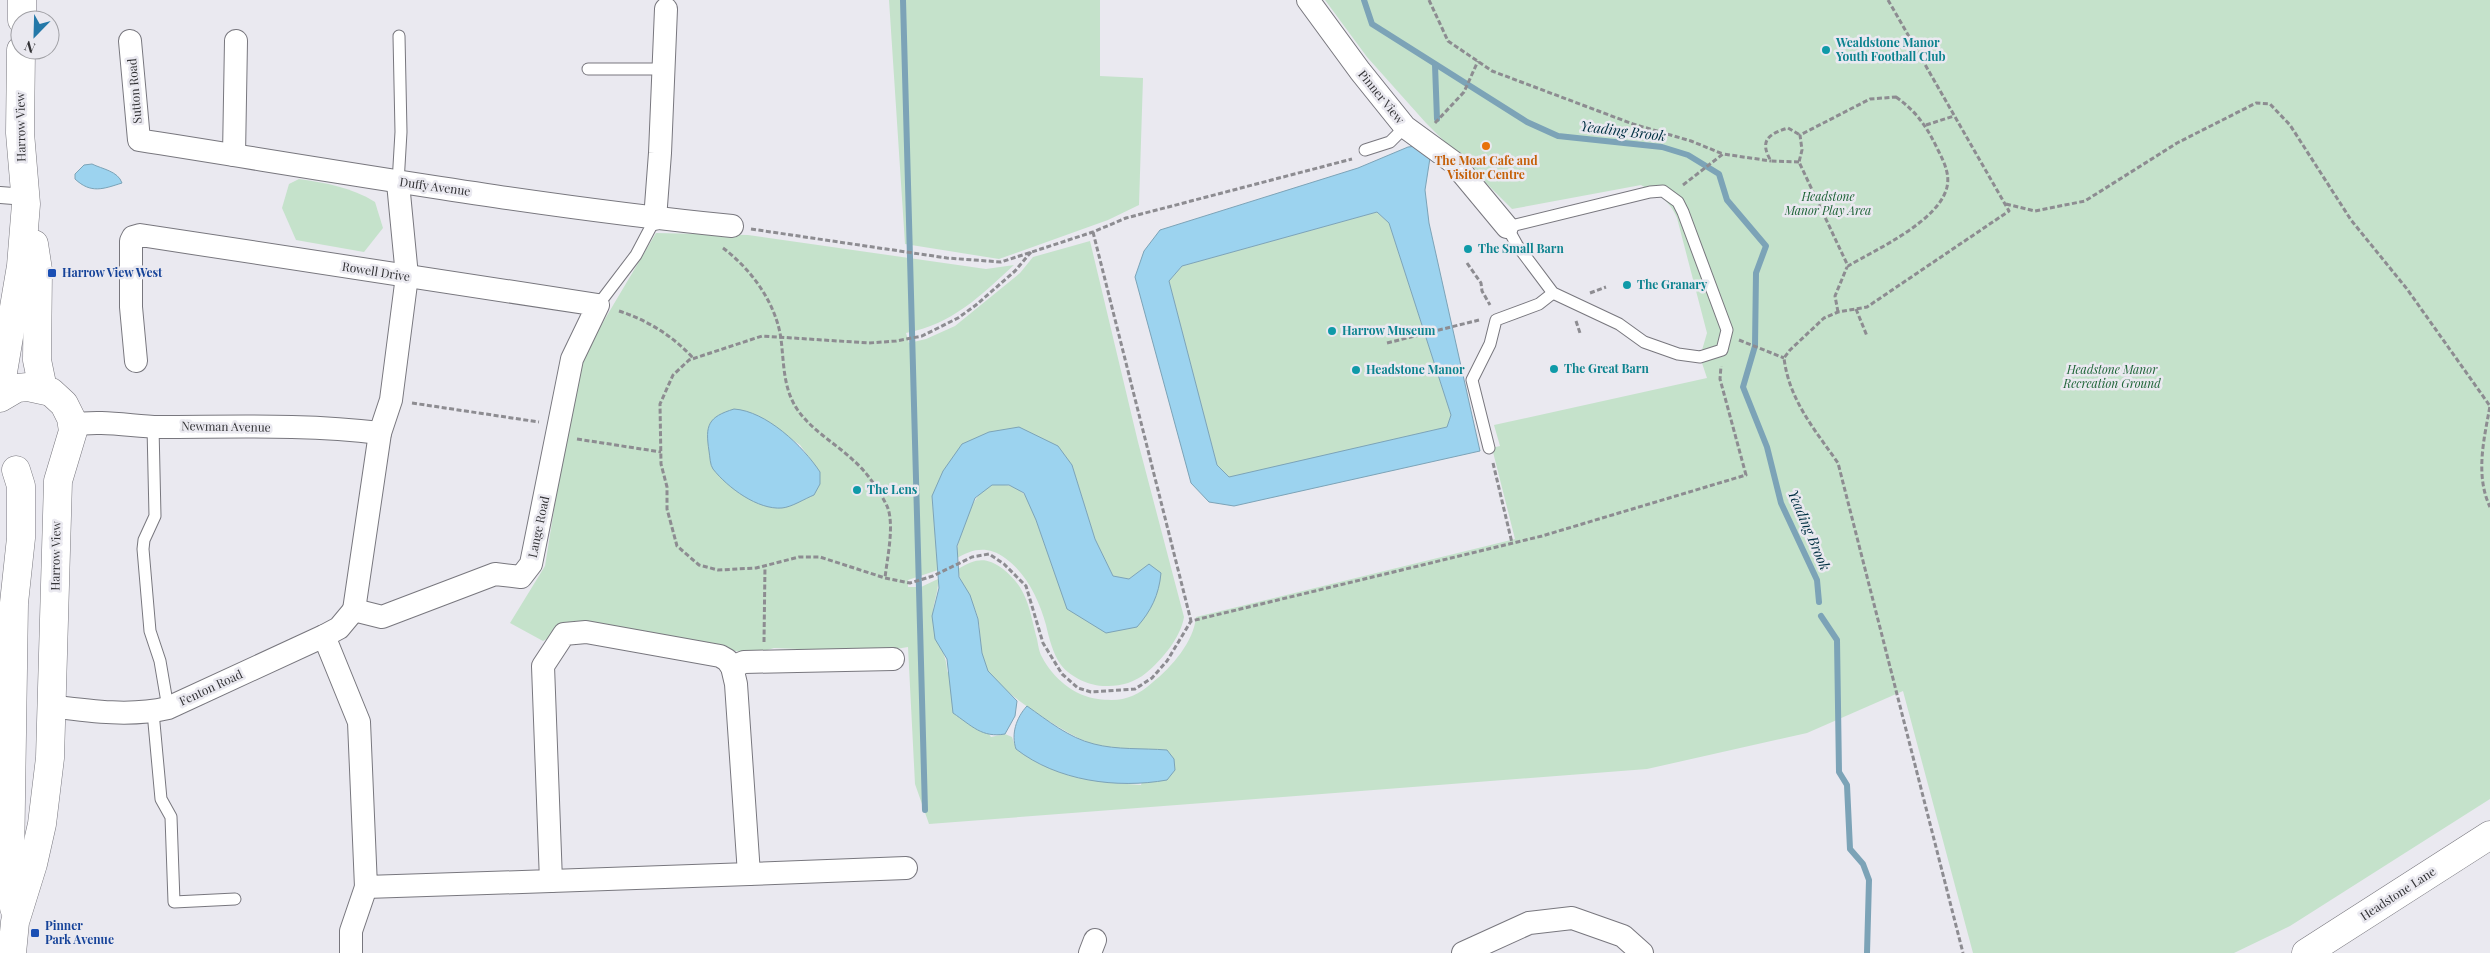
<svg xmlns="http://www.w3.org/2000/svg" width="2490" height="953" viewBox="0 0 2490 953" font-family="'Playfair Display',serif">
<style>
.green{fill:#c5e2cb;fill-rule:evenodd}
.water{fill:#9cd3ef;stroke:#7ca3b7;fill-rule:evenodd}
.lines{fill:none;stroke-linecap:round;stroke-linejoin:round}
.stream{stroke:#7ca3b7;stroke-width:6}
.service-casing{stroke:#78777e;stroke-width:13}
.pedestrian-casing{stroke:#78777e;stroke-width:18}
.minor-casing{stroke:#78777e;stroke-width:24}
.tertiary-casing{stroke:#78777e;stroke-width:29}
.path{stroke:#8d8c91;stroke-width:3;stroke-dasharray:5 2.5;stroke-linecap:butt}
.service{stroke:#fff;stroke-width:11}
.pedestrian{stroke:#fff;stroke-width:16}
.minor{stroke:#fff;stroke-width:22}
.tertiary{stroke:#fff;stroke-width:28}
.culture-dot{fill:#0f9aa8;stroke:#eae9f0;stroke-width:2}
.food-dot{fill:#e8710a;stroke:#eae9f0;stroke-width:2}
.transit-dot{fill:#1a4fb4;stroke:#eae9f0;stroke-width:2}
.labels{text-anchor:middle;stroke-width:5;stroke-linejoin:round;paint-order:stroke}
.culture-label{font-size:12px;font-weight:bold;fill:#0d838f;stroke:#eae9f0;text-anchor:start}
.street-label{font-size:12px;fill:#323235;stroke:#eae9f0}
.food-label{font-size:12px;font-weight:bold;fill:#c56008;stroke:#eae9f0}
.park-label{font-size:12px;font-style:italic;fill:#1f6438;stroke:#eae9f0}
.transit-label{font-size:12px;font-weight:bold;fill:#164399;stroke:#eae9f0;text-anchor:start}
.water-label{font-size:14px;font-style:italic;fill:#003043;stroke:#eae9f0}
</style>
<rect width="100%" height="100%" fill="#eae9f0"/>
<!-- green -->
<g class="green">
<path d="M889,0H1100V76L1143,78L1139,205L1108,220L999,259L905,244Z"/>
<path d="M1325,0H2490V799L2290,926L2234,953H1973L1903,691L1807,733L1647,769L929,824L915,784L908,647L878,652L774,648L753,654L576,623L543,641L510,623L545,566L577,366L656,233L748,235L986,269L1014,265C980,296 953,324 906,333L909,343L926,339L955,326L1020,273L1033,257L1090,241L1138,442L1184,617C1181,637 1162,660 1146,673C1135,682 1122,686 1108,686C1092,687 1071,678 1061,665C1053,654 1049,638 1046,625C1039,600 1027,574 1005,558C988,546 973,548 956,559C957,539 971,492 992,485C995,484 1000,485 1004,485C1014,485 1023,492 1029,500L1056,577L1106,633L1149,564L1129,579L1113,576L1095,539L1072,465L932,496L938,570L908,580V587H921L938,579C939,592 932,605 933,618C933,639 947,651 947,671L991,737L1005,734L1012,737L1016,749C1052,777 1097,782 1141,785L1150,749C1131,749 1111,749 1093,744C1069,737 1000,692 988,671C978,655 982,635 978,618C974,601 960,586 958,569C976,559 985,556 1003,569C1028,589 1029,609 1037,639C1038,644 1039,652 1042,657C1053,678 1074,696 1098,699C1122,702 1135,698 1153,682C1172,667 1194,641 1196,617L1515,539L1492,448L1500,446L1494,425L1707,378L1700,357L1707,333L1677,218C1670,200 1657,194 1641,185L1512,209L1426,123L1367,57ZM762,419L800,445L820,472L814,495C776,511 772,511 736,491Z"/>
<path d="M299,179C326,183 351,187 375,202L383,228L364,252L296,240L282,208L289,184Z"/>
<path d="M1377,212L1389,223L1451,415L1447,427L1229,478L1217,465L1169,281L1182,266Z"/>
</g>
<!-- water -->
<g class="water">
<path d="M1417,146L1430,158L1425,190L1429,223L1480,451L1234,506L1209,502L1191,483L1135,277L1144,251L1160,230L1358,168L1408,147ZM1377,212L1389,223L1451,415L1447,427L1229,477L1217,465L1169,281L1182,266Z"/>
<path d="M92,164C102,169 118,171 122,183C103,189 91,194 75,179V174L84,165Z"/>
<path d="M734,409C766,411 803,446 820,472V484L814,495C804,499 792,507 782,508C758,510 728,488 713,469C710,465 710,457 709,451C705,425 708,417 734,409Z"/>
<path d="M1019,427L1058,446L1072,465L1095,539L1113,576L1129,579L1149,564L1161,573C1159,595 1151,611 1137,627L1106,633L1067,609L1036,520L1024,493L1009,485H992L975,498L957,546L959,577L970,595L978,619L982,653L988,671L1017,701L1015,716L1005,734C982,738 972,726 953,713L947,659L935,639L932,616L939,588L932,496L943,471L962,444L989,432Z"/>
<path d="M1027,706C1047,720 1069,738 1094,744C1117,750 1142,748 1167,750L1174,759L1175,770L1167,780C1117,789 1057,781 1016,749C1011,734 1016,718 1027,706Z"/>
</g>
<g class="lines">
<!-- stream -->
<g class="stream">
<path d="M903,0L925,810"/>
<path d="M1364,0L1372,24L1527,122L1558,136L1662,147L1688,155L1719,174L1727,200L1766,246L1756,273L1755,346L1743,387L1767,447L1781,503L1817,580L1819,602"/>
<path d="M1435,65L1437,119"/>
<path d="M1821,616L1837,640L1839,772L1847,785L1850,849L1863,864L1869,880L1867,953"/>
</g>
<!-- service casing -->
<g class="service-casing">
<g id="service">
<path d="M588,69H664"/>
<path d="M1365,150L1390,142L1405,127"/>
<path d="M398,183L401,132L399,36"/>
<path d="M1663,191L1678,202L1683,212L1727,330L1722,350L1700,357L1678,354L1644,342L1619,324L1553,293L1517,245L1507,227L1650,192Z"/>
<path d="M598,305L636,255L655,219"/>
<path d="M153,427L155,516L144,540L143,549L150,631L160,661L168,708"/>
<path d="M1489,448L1472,380L1490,344L1496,320L1539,304L1553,293"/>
<path d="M153,712L161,799L171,817L174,902L235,899"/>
</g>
</g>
<!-- pedestrian casing -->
<g class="pedestrian-casing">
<path id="pedestrian" d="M0,195L26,197"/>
</g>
<!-- minor casing -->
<g class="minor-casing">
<g id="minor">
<path d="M1308,0L1360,71L1405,127L1453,162L1507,227"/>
<path d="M130,41L139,140C336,171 533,206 732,226"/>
<path d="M234,155L236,41"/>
<path d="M655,219L660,153L666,9"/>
<path d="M136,361L131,307V241L133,237L140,235L598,305L572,359L531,564L521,577L495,574L382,617L354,610"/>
<path d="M72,425C100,420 130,426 159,427C233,427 307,424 380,433"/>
<path d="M354,610L380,433L391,400L407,276L398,183"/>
<path d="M324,636L359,722L366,887L551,881L543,666L564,634L586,632L720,656L727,660L732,667L744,662L893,659"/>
<path d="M51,706C89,711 130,717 168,708L324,636L339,628L354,610"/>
<path d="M749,874L906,868"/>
<path d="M551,881L749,874L736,684L732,667"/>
<path d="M351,953V931L366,887"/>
<path d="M1090,953L1095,940"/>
<path d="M1463,953L1529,923L1572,918L1623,936L1642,953"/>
</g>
</g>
<!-- tertiary casing -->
<g class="tertiary-casing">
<g id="tertiary">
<path d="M22,20V0"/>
<path d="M34,244L38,270L37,360L43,389"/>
<path d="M0,390L21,266L26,204L20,133L21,50"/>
<path d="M0,398L17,388L28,387L51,392L64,404L71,418L73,431L58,481L50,758L42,824L33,864L15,922L12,953"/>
<path d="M14,908L10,864L14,603L21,538V486L16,470"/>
<path d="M2306,953L2490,835"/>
</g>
</g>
<!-- path -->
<g class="path">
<path d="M1429,0L1448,41L1492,71L1633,124L1691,141L1723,154"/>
<path d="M1888,0L2009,211L1867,307L1838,312L1824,318L1790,350L1784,358C1789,400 1815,430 1838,463L1963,953"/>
<path d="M1896,97C1917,112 1927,127 1938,150C1944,162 1950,174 1947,187C1939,221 1877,249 1848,266L1799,162L1802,150L1800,135L1870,99Z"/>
<path d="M1435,123L1464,92L1478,61"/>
<path d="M1926,125L1954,116"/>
<path d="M1799,162L1771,161C1759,141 1768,134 1788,128L1800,135"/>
<path d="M1683,185L1723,154L1771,161"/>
<path d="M2006,204L2035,211L2085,201L2177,143L2256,103L2270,104L2290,125L2351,220L2407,289L2490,406C2484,439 2475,475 2490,507"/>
<path d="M751,229L947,258L1001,262L1093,232L1126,218L1352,159"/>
<path d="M1093,232L1191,621L1542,536L1746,475L1720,379L1721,366"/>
<path d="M723,248C751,269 776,303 781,339C784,363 783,388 797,409C811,430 835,443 853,460C867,472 879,490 887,506C895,524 887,559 885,578"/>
<path d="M1031,252L1015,271L976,305L958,318L922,336L896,341L869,343L762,336L689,360L673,375L660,404L661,464L667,487V509L677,546L699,565L718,570L756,568L799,557H820L885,578L910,583L933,576L972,557L989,554L1004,564L1026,586L1043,643L1062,674L1078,688L1091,692L1135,689L1152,678L1167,661L1191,621"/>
<path d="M1467,263L1481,283L1482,291L1490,305"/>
<path d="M1590,293L1606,287"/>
<path d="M1856,309L1867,336"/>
<path d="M619,311C647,320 673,336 693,358"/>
<path d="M1838,312L1835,296L1847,267"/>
<path d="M1576,321L1580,333"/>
<path d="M1739,340L1784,358"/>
<path d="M1387,343L1479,320"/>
<path d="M412,403L539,422"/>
<path d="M577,439L661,452"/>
<path d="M1493,463L1512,543"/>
<path d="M764,642L765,565"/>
</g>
<!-- service -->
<use href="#service" class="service"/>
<!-- pedestrian -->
<use href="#pedestrian" class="pedestrian"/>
<!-- minor -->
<use href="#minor" class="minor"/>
<!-- tertiary -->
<use href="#tertiary" class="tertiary"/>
</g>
<!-- markers -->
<g class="culture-dot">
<circle cx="1826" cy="50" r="5"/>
<circle cx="1468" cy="249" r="5"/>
<circle cx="1627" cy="285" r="5"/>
<circle cx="1332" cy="331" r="5"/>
<circle cx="1554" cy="369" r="5"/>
<circle cx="1356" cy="370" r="5"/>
<circle cx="857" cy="490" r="5"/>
</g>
<circle class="food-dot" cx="1486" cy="146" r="5"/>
<g class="transit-dot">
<rect x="47" y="268" width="10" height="10" rx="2.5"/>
<rect x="30" y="928" width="10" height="10" rx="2.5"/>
</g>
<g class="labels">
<!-- culture labels -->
<g class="culture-label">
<text x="1836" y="47">Wealdstone Manor<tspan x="1836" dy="14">Youth Football Club</tspan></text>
<text x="1478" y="253">The Small Barn</text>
<text x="1637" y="289">The Granary</text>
<text x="1342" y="335">Harrow Museum</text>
<text x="1564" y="373">The Great Barn</text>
<text x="1366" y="374">Headstone Manor</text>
<text x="867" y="494">The Lens</text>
</g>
<!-- street labels -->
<g class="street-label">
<text transform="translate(135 91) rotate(-95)" y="4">Sutton Road</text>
<text transform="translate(1381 97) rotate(51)" y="4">Pinner View</text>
<text transform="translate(21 127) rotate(-91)" y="4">Harrow View</text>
<text transform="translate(435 187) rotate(8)" y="4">Duffy Avenue</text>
<text transform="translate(376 272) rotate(9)" y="4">Rowell Drive</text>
<text transform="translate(226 427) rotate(1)" y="4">Newman Avenue</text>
<text transform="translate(539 527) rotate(-78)" y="4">Lange Road</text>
<text transform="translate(56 556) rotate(-89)" y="4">Harrow View</text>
<text transform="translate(211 688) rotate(-25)" y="4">Fenton Road</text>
<text transform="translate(2398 894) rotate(-33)" y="4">Headstone Lane</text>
</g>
<!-- food labels -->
<g class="food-label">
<text x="1486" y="165">The Moat Cafe and<tspan x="1486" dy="14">Visitor Centre</tspan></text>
</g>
<!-- park labels -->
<g class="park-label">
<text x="1828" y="201">Headstone<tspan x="1828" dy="14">Manor Play Area</tspan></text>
<text x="2112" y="374">Headstone Manor<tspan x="2112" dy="14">Recreation Ground</tspan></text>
</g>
<!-- transit labels -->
<g class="transit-label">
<text x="62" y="277">Harrow View West</text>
<text x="45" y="930">Pinner<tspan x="45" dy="14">Park Avenue</tspan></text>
</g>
<!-- water labels -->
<g class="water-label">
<text transform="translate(1623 131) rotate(7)" y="5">Yeading Brook</text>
<text transform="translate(1809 530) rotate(67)" y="5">Yeading Brook</text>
</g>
</g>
<!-- north arrow -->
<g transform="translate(35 35) rotate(203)"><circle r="24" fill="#eae9f0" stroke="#a0a0a5"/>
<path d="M0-4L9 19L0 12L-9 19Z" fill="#2478a8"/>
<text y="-8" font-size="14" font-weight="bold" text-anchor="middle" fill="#323235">N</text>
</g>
</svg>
